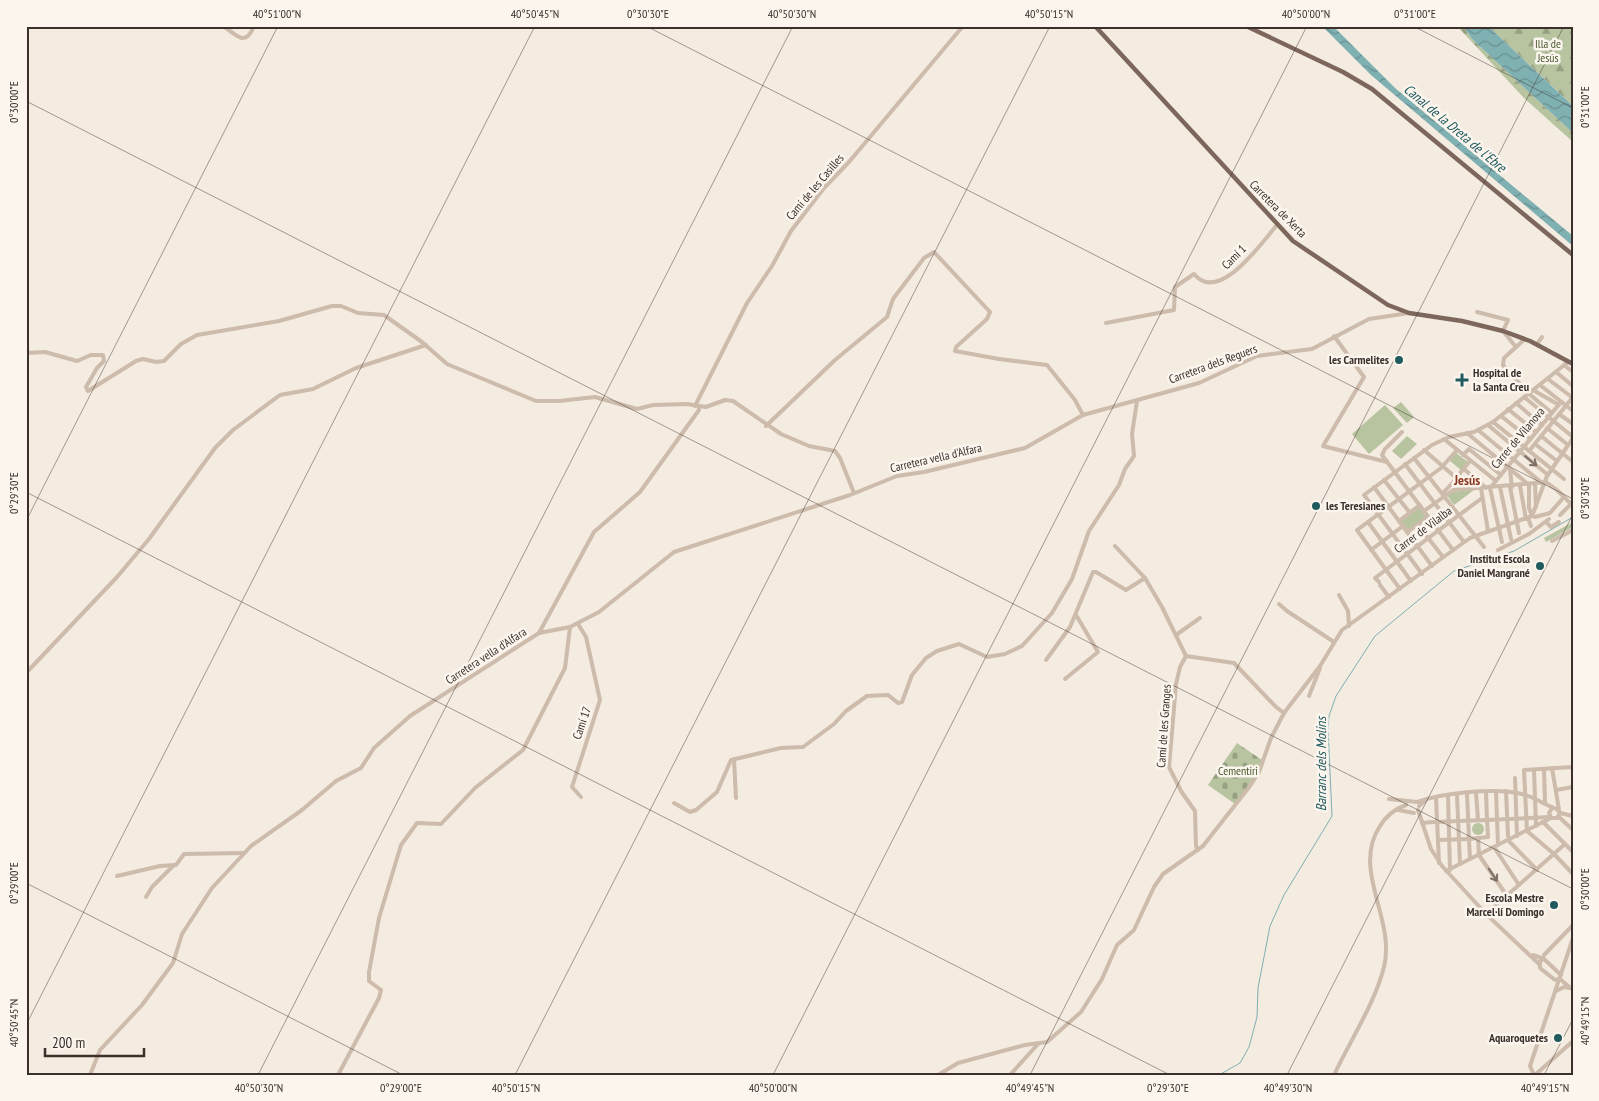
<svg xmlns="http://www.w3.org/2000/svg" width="1599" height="1101" viewBox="0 0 1599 1101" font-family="'PT Sans Narrow',sans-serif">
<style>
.forest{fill:url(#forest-firs)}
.cemetery{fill:url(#cemetery-stones)}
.park{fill:#b8c4a0}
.water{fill:url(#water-waves)}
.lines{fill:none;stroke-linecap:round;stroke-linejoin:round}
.stream{stroke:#7fb0b2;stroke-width:1}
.minor{stroke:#cdbbac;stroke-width:4}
.major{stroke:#7d675c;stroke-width:4.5}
.oneway{stroke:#7d6f65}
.ticks{fill:none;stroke:#3b302b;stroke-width:1;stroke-opacity:0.45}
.poi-dot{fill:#1f5a5e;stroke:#fbf5ee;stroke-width:2}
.labels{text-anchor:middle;stroke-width:5;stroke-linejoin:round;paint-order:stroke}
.park-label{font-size:12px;fill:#4a5a2e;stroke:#fbf5ee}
.street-label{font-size:12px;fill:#3b302b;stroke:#fbf5ee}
.poi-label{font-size:12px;font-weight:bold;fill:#3b302b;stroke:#fbf5ee;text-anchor:end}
.water-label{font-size:14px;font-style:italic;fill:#1f5a5e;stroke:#fbf5ee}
.neighbourhood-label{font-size:14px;font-weight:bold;fill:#8c3b22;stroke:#fbf5ee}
.neatline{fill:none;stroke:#3b302b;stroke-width:2}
.ticks-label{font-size:12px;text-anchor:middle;fill:#3b302b}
</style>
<defs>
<pattern id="forest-firs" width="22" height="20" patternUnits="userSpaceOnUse" patternTransform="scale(1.25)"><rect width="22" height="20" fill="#b8c4a0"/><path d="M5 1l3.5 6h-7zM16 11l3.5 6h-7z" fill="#97a083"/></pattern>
<pattern id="cemetery-stones" width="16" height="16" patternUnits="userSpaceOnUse" patternTransform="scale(1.25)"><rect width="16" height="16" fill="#b8c4a0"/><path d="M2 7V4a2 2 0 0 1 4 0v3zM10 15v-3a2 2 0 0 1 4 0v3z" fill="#97a083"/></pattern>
<pattern id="water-waves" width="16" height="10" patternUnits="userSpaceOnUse" patternTransform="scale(1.25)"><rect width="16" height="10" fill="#7fb0b2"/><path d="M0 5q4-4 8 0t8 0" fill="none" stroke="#699091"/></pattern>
</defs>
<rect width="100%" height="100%" fill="#f4ebe1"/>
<!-- forest -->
<g class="forest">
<path d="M1457,26H1463L1473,40L1573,133V142L1524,98Z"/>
<path d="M1488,26H1573V106L1572,105Z"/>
</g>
<!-- cemetery -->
<path class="cemetery" d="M1237,743L1262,760L1255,776L1235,804L1208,785Z"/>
<!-- park -->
<g class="park">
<path d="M1401,402L1414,417L1407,423L1393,408Z"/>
<path d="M1385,405L1403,425L1369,454L1352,434Z"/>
<path d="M1407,436L1417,444L1401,459L1392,451Z"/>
<path d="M1456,453L1468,462L1461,470L1450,461Z"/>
<path d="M1474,490L1454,505L1447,495L1451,492Z"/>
<path d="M1420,507L1426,517L1408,530L1401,521Z"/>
<path d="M1573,522V527L1546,542L1544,538Z"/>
<circle cx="1478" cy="829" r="6"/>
</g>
<!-- water -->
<g class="water">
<path d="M1322,26H1333L1395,88L1573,236V246L1371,75Z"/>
<path d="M1463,26H1488L1573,106V133L1473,40Z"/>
</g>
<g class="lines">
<!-- stream -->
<g class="stream">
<path d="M1238,26L1243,28"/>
<path d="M1219,1075L1240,1063L1249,1047L1257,1017L1258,988L1270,926L1284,895L1332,816L1328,728L1329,716L1336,696L1375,636L1454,571L1514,551L1573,517"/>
</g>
<!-- minor -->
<g class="minor">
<path d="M223,26C237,35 245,48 254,26"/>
<path d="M1477,312L1508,320L1503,331L1516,347"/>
<path d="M1106,323L1174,310L1175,287L1194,274C1219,305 1262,242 1277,225"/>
<path d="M1334,336L1364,377L1323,446L1387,462"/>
<path d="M1525,339L1504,358L1503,365L1528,393L1552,413"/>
<path d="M1537,344L1542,337"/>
<path d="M26,353L45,352L77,361L91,355H103L104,361L97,368L86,387L88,391L136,361L143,359L156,362L164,361L181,344L197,335L279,321L332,306H341L358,313L384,315L422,342L447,364L536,401H559L595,397L637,409L653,405L687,404L706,407L725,400L733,401L781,434L809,446L835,451L840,458L854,493"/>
<path d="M1564,365L1573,372"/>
<path d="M1556,372L1573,386"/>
<path d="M1548,379L1573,398"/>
<path d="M1540,385L1573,411"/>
<path d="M1533,390L1559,405"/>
<path d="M1524,397L1573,437"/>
<path d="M1516,403L1542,425"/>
<path d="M695,406L747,303L772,266L791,231L824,188L849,162L963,26"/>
<path d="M1508,409L1536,432"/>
<path d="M1559,414L1573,424"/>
<path d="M1501,416L1530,439"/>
<path d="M1493,422L1564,479"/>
<path d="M1488,425L1548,475"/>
<path d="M766,426L835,360L887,317L893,299L924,258L934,252L990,312L987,319L956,347L955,351L999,359L1047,365L1075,400L1083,415"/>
<path d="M1547,428L1568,445"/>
<path d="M1478,430L1542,483"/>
<path d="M1402,432L1385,449L1382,455L1453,550"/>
<path d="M1467,433L1529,485V508L1532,516"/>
<path d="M1541,436L1573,462"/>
<path d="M1444,439L1496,481"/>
<path d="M1535,444L1557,461"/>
<path d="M1424,450L1469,489"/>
<path d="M1529,451L1573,397"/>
<path d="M1463,455L1469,449L1501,475"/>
<path d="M1414,458L1484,547"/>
<path d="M1405,464L1464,542"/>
<path d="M1464,469L1486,488"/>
<path d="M1510,470L1512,487"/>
<path d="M1456,478L1470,461"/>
<path d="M1384,480L1410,513"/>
<path d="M1546,482L1557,490L1573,506"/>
<path d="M1535,484L1536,507"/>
<path d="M1520,486L1526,519"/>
<path d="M1374,487L1432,566"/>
<path d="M1500,487L1511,539"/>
<path d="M1510,487L1519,533"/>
<path d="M1481,488L1488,531"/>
<path d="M1443,493L1456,479"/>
<path d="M1424,511L1453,490L1546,482"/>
<path d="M1560,515L1571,504"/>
<path d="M1535,517L1550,513L1564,497"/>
<path d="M1528,518L1531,526"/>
<path d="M1399,521L1420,505"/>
<path d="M1368,522L1411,581"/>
<path d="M1546,522L1551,527L1559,522"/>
<path d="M1418,525L1443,557"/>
<path d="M1407,532L1428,517"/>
<path d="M1552,541L1573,530"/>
<path d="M1502,542L1490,488L1561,402"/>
<path d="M1115,546L1145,578L1162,607L1186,656L1234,663L1276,707L1284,713"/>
<path d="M1371,550L1403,526"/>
<path d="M1498,550L1529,534L1549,519"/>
<path d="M1422,574L1364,495L1432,445L1449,437L1474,432L1493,422L1568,362"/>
<path d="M1379,582L1375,578L1482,498"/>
<path d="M1380,585L1389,597"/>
<path d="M1400,589L1357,530L1441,468L1457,450"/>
<path d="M1339,595L1348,611L1349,626"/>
<path d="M1279,604L1287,611L1334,642"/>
<path d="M578,624L586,637L600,700L572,787L581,797"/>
<path d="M539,633L594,532L640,492L699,410V406"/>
<path d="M1176,635L1200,618"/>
<path d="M1186,656L1180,667L1176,684L1169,767L1181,791L1195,811L1196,846L1198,850"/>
<path d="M1046,660L1070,627L1093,572H1096L1126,590L1145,578"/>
<path d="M26,673L117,577L149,539L215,448L233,430L280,395L313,389L356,368L426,345"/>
<path d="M1065,679L1098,652L1076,615"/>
<path d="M1309,696L1320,668"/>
<path d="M734,759L736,798"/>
<path d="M1573,767L1524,770L1527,831L1554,854L1573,874"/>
<path d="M1552,768L1559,810"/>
<path d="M1544,769L1545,802"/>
<path d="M1534,770L1536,826"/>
<path d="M1515,778L1517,836"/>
<path d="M1556,790L1573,787"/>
<path d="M1506,791L1508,836"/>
<path d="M1486,792L1487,820L1550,817"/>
<path d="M1496,792L1498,845"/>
<path d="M1476,793L1478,820"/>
<path d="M1457,795L1460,864"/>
<path d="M1448,796L1450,870"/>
<path d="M1436,798L1439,863"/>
<path d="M1389,799L1417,802"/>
<path d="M1417,802C1443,793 1495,787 1522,794C1535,797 1546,806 1557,809L1560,813"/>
<path d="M674,803L690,812L696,810L717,792L731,760L781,748L803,747L834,724L846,711L867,696L888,695L898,703L902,702L912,675L926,658L937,651L959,644L987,657L1005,654L1022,646L1052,613L1072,579L1089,531L1119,485L1125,469L1134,456L1132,434L1137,401"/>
<path d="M1419,806L1425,801"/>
<path d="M1552,808L1549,813L1551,818H1557L1560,813"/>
<path d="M1398,810L1414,813"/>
<path d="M1418,810L1431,849L1442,866L1486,914L1539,964"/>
<path d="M1560,813L1573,816"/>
<path d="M1559,817L1573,830"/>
<path d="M1543,822L1573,852"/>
<path d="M1422,823C1444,821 1466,821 1487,820L1488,837L1469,839L1467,793"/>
<path d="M1478,838L1479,855L1507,896"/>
<path d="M1438,840L1469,839L1470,859"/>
<path d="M1508,840L1537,870"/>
<path d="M1494,847L1519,885"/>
<path d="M1446,871L1551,818"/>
<path d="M117,876L160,866L176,865L184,854L244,853"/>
<path d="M146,897L152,887L174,865"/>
<path d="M1486,914L1565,844"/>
<path d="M1533,955L1544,959L1561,975"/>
<path d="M1544,955L1573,925"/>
<path d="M1544,959L1540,961V968L1555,980L1560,979L1573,990"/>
<path d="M1556,991L1564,987L1570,988"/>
<path d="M90,1075L100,1050L142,1005L173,963L182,934L212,888L251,846L302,810L336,781L361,768L374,748L410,716L539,633L570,627L599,612L674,552L850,495L897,476L924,472L1025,448L1083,415L1199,383L1257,356L1312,349L1369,319L1409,313"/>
<path d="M338,1075L379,998L381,990L369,981V972L379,918L401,845L417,823L441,824L475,788L523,750L565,668L570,627"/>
<path d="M938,1075L958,1063L1025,1045L1047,1042L1081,1012L1102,979L1117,945L1134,930L1154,887L1163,874L1203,846L1250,786L1259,772L1271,738L1284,713L1320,666L1342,630L1470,538L1532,516L1547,476L1573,438"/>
<path d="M1010,1075L1038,1044"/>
<path d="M1334,1075C1350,1041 1375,1003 1384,967C1396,919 1351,870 1380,826C1386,816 1395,809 1406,805"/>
<path d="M1534,1075L1530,1066L1573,938"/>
<path d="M1535,1075L1573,1041"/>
</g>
<!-- major -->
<g class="major">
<path d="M1095,26L1293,241L1388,305L1409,313L1462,321L1503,331L1530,341L1573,364"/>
<path d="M1246,26L1343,72L1372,89L1573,255"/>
</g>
</g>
<!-- one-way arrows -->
<defs><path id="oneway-shaft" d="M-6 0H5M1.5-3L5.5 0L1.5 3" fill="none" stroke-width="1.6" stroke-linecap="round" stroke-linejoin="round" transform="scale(1.25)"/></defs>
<g class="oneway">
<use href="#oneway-shaft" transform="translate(1531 461) rotate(40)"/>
<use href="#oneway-shaft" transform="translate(1493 875) rotate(56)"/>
</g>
<!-- ticks -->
<path class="ticks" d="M646,26L1573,499M1413,26L1573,108M26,101L1573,889M26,492L1170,1075M26,521L278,26M26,883L403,1075M26,1025L535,26M258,1075L793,26M515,1075L1050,26M773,1075L1307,26M1030,1075L1564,26M1287,1075L1573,514M1544,1075L1573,1019"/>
<!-- markers -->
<g class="poi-dot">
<circle cx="1399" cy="360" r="5"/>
<path d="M1459.5 372.5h5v5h5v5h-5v5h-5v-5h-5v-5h5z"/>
<circle cx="1316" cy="506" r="5"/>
<circle cx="1540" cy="566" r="5"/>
<circle cx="1554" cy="905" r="5"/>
<circle cx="1558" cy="1038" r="5"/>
</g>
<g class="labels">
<!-- park labels -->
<g class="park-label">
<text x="1548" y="48">Illa de<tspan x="1548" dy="14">Jesús</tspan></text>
<text x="1238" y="775">Cementiri</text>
</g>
<!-- street labels -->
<g class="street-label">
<text transform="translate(815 187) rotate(-50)" y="4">Camí de les Casilles</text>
<text transform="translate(1278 209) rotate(45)" y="4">Carretera de Xerta</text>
<text transform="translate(1234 257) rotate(-45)" y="4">Camí 1</text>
<text transform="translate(1213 364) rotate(-20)" y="4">Carretera dels Reguers</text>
<text transform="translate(1518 438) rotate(-50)" y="4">Carrer de Vilanova</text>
<text transform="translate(936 458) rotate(-13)" y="4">Carretera vella d'Alfara</text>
<text transform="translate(1423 530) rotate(-37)" y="4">Carrer de Vilalba</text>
<text transform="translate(486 656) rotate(-33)" y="4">Carretera vella d'Alfara</text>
<text transform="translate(582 723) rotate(-71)" y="4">Camí 17</text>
<text transform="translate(1164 726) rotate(-86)" y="4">Camí de les Granges</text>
</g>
<!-- poi labels -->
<g class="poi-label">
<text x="1389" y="364">les Carmelites</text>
<text x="1473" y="377" text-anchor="start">Hospital de<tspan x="1473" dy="14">la Santa Creu</tspan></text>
<text x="1326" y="510" text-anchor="start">les Teresianes</text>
<text x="1530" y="563">Institut Escola<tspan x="1530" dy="14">Daniel Mangrané</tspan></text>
<text x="1544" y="902">Escola Mestre<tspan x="1544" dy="14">Marcel·lí Domingo</tspan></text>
<text x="1548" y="1042">Aquaroquetes</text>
</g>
<!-- water labels -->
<g class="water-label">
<text transform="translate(1455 128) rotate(40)" y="5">Canal de la Dreta de l'Ebre</text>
<text transform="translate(1321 764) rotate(-90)" y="5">Barranc dels Molins</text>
</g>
<!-- neighbourhood labels -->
<g class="neighbourhood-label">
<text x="1467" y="485">Jesús</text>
</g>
</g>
<!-- border -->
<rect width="1599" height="1101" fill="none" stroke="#fbf5ee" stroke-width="55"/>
<!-- scale -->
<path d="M45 1048v8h99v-8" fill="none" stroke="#3b302b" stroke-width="2.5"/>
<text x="52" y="1048" font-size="15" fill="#3b302b" stroke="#fbf5ee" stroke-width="4" paint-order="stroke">200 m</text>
<rect x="28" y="28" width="1544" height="1046" class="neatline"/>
<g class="ticks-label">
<text x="277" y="18">40°51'00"N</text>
<text x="535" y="18">40°50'45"N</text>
<text x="648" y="18">0°30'30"E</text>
<text x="792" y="18">40°50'30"N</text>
<text x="1049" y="18">40°50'15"N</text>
<text x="1306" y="18">40°50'00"N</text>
<text x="1415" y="18">0°31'00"E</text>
<text transform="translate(14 102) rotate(-90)" y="4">0°30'00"E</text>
<text transform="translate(1585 107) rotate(-90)" y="4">0°31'00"E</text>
<text transform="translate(14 493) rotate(-90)" y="4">0°29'30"E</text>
<text transform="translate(1585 498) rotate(-90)" y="4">0°30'30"E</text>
<text transform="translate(14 883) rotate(-90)" y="4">0°29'00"E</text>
<text transform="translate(1585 889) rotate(-90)" y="4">0°30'00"E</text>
<text transform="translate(1585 1021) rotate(-90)" y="4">40°49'15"N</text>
<text transform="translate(14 1023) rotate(-90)" y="4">40°50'45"N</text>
<text x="259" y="1092">40°50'30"N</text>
<text x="401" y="1092">0°29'00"E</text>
<text x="516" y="1092">40°50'15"N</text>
<text x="773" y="1092">40°50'00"N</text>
<text x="1030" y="1092">40°49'45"N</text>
<text x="1168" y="1092">0°29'30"E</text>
<text x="1288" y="1092">40°49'30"N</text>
<text x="1545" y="1092">40°49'15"N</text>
</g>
</svg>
